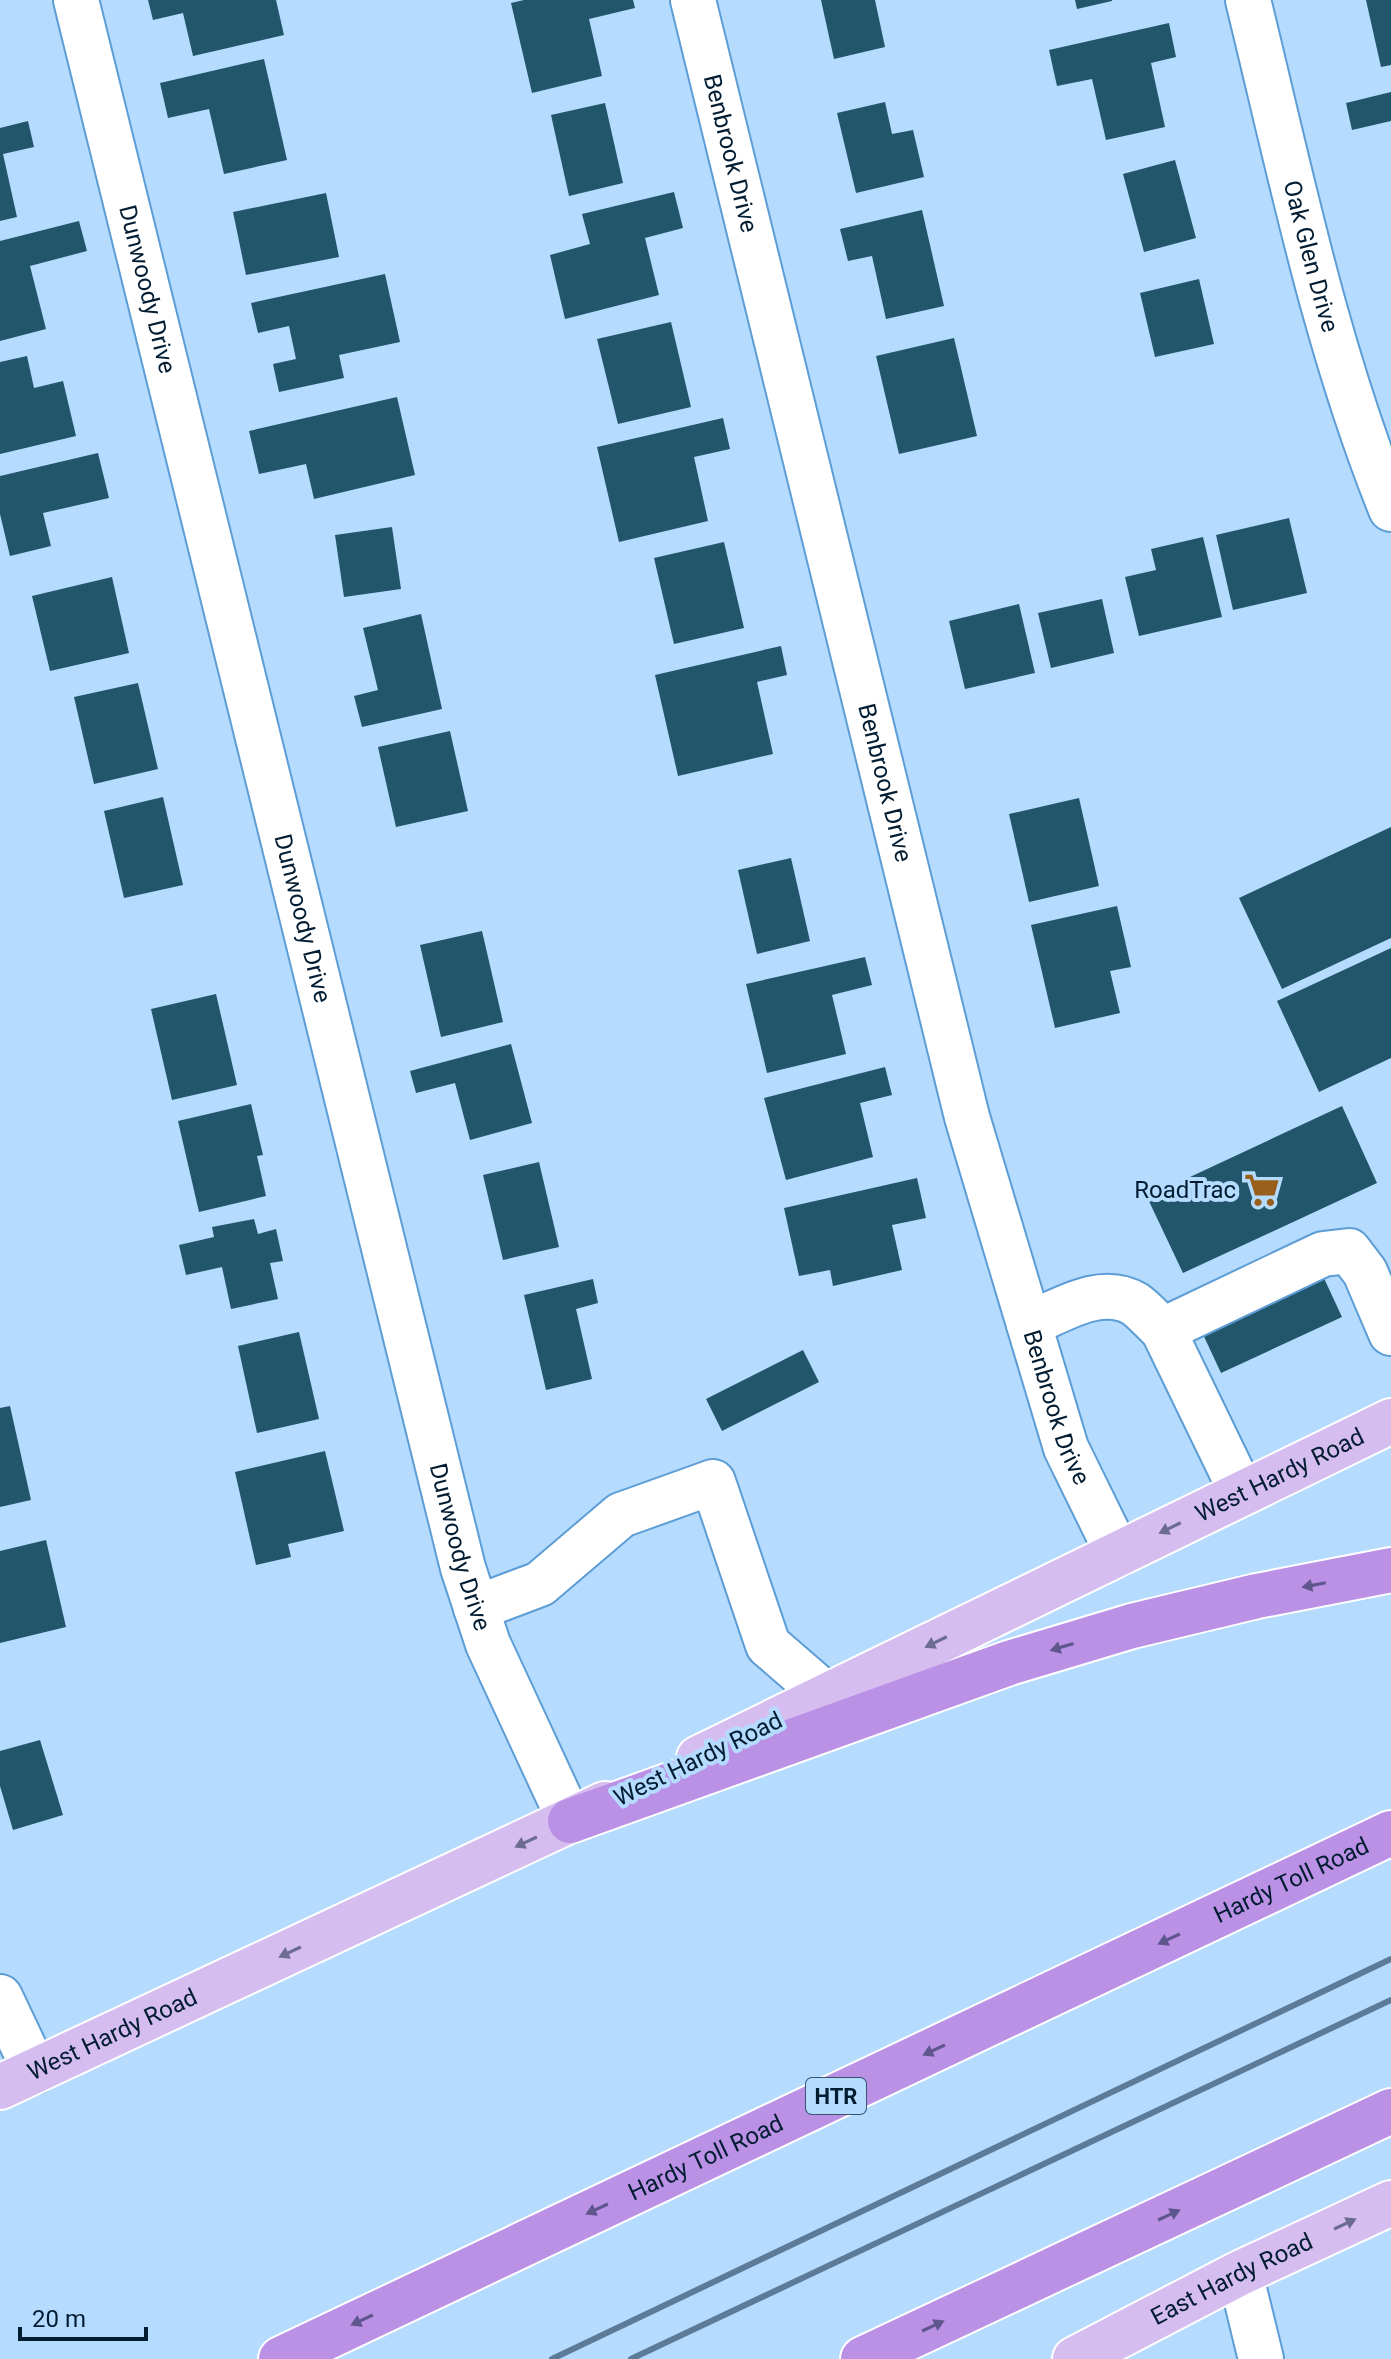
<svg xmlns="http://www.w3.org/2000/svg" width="1391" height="2359" viewBox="0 0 1391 2359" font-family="Roboto,sans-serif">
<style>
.building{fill:#22566a}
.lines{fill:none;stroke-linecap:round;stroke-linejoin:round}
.minor-casing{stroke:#5d9dd5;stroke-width:48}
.major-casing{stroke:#fff;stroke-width:48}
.highway-casing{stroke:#fff;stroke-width:48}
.minor{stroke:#fff;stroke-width:44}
.major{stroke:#d6bdf0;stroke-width:44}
.highway{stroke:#bb91e6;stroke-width:44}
.rail{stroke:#5b7b98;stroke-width:6}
.oneway{fill:#6c6c91}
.oneway2{fill:#5e568c}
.labels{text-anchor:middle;stroke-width:8;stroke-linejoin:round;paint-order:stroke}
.shield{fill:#b5dbff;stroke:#385570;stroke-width:2}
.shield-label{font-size:22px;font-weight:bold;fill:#021c32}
.street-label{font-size:24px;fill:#021c32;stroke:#b5dbff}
.poi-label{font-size:24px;fill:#021c32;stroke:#b5dbff;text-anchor:end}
</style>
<rect width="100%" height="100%" fill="#b5dbff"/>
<!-- building -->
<g class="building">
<path d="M148,0H276L284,35L193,56L183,13L153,20Z"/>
<path d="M524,0H633L635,8L589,19L602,76L532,93L511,3Z"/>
<path d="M821,0H875L885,47L834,59Z"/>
<path d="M1075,0H1112V1L1077,9Z"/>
<path d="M1366,0H1391V65L1381,67Z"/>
<path d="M1169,23L1176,57L1151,63L1165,127L1106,140L1092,79L1057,86L1049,50Z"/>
<path d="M264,59L287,160L224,174L209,109L168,118L160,83Z"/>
<path d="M1391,92V121L1352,130L1346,103Z"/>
<path d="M885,102L892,134L913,130L924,177L856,193L837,113Z"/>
<path d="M605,103L623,183L569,196L551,115Z"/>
<path d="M28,121L34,147L3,154L17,217L0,221V128Z"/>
<path d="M1175,160L1196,238L1144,252L1123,174Z"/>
<path d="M674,192L683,228L645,238L659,295L565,319L550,255L590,244L582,214Z"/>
<path d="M326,193L339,257L246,275L233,212Z"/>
<path d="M922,210L944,306L886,319L872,256L848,261L840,229Z"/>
<path d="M79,221L87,251L30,266L46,329L0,341V241Z"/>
<path d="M385,274L400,342L339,355L344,378L279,392L273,364L296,359L289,326L258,333L251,303Z"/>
<path d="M1199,279L1214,344L1155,357L1140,293Z"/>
<path d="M671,322L691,407L618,424L597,339Z"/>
<path d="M954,338L977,436L899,454L876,356Z"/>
<path d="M27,356L34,388L63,381L76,436L0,454V362Z"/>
<path d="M397,397L415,475L314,499L306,464L259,474L249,431Z"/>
<path d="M723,418L730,449L694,457L708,521L619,542L597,447Z"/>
<path d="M98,453L109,498L43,513L51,546L10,556L0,514V476Z"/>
<path d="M1289,518L1307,593L1233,610L1216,535Z"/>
<path d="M392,527L401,589L344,597L335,535Z"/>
<path d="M1203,537L1222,617L1139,636L1125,577L1156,570L1151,549Z"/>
<path d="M724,542L744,628L674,644L654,558Z"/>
<path d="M112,577L129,653L50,671L32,596Z"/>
<path d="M1102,599L1114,653L1051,668L1038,613Z"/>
<path d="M1019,604L1035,673L965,689L949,621Z"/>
<path d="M421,614L442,709L362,727L354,696L378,690L363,628Z"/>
<path d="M781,646L787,675L757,682L773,754L678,776L655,675Z"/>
<path d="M138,683L158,769L94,784L74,697Z"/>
<path d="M450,731L468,811L396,827L378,747Z"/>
<path d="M163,797L183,885L124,898L104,811Z"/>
<path d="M1079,798L1099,886L1029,902L1009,814Z"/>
<path d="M1391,827V938L1282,989L1239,898Z"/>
<path d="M791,858L810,941L757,954L738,870Z"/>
<path d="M1117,906L1131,967L1110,971L1120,1013L1055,1028L1031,925Z"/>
<path d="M482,931L503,1022L441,1037L420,945Z"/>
<path d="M1391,948V1058L1319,1092L1277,1001Z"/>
<path d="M865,957L872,985L832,995L846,1054L767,1073L746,984Z"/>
<path d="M216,994L237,1085L172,1100L151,1009Z"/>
<path d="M511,1044L532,1123L470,1140L455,1083L416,1093L410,1071Z"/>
<path d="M885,1067L892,1095L860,1103L873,1157L786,1180L764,1098Z"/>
<path d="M251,1104L263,1155L257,1156L266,1196L199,1212L178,1121Z"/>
<path d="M1342,1106L1377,1183L1183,1273L1147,1197Z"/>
<path d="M539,1162L559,1247L503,1260L483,1175Z"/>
<path d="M917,1178L926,1218L892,1225L902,1270L833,1286L830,1270L799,1276L784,1208Z"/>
<path d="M254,1219L258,1234L276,1229L283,1261L270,1263L278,1299L231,1309L222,1267L186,1275L179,1245L214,1237L212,1227Z"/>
<path d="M1322,1274L1342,1317L1221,1373L1201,1330Z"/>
<path d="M593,1279L598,1303L576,1309L592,1379L546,1390L524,1295Z"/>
<path d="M299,1332L319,1419L257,1433L238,1346Z"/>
<path d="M803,1350L819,1382L722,1431L706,1399Z"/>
<path d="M10,1406L31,1500L0,1507V1408Z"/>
<path d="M325,1451L344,1531L288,1544L291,1557L256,1565L235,1472Z"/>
<path d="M46,1540L66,1627L0,1643V1551Z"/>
<path d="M40,1740L63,1815L13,1830L0,1786V1751Z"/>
</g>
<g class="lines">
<!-- minor casing -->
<g class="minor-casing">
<g id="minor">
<path id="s1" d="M76,0L463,1568L488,1644L570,1821"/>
<path id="s2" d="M693,0L967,1117L1066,1448L1118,1554"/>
<path id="s3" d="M1248,0C1290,171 1325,345 1391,509"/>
<path d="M1029,1324C1062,1310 1101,1284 1135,1304C1145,1311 1154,1322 1163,1330L1323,1254L1349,1251L1365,1272L1391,1333"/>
<path d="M1163,1330L1242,1493"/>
<path d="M476,1608L540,1584L621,1515L713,1482L768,1645L827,1696"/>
<path d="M0,1997L35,2071"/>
<path d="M1240,2273L1261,2359"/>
</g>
</g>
<!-- major casing -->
<g class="major-casing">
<g id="major">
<path id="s4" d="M699,1758L1391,1421"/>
<path id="s5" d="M0,2087L605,1804"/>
<path id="s6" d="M1075,2359L1240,2273L1391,2203"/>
</g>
</g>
<!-- highway casing -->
<g class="highway-casing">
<g id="highway">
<path d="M570,1821L1009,1663L1132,1626L1257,1596L1391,1570"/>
<path id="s7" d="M281,2359L1391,1833"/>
<path d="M863,2359L1391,2111"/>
</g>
</g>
<!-- minor -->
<use href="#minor" class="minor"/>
<!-- major -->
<use href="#major" class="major"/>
<!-- highway -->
<use href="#highway" class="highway"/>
<!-- rail -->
<g class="rail">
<path d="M552,2359L1391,1959"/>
<path d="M631,2359L1391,2000"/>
</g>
</g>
<!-- one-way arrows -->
<defs><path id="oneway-solid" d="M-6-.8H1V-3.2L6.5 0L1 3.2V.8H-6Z" transform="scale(2)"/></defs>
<g class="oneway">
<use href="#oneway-solid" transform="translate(1170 1528) rotate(154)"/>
<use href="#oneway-solid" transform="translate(936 1642) rotate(154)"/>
<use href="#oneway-solid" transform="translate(526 1842) rotate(155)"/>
<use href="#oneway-solid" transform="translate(290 1952) rotate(155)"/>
<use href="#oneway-solid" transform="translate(1345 2224) rotate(-25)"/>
</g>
<g class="oneway2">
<use href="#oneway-solid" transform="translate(1314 1585) rotate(169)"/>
<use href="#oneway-solid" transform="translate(1062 1647) rotate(163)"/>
<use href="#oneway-solid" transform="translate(1169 1939) rotate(155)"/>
<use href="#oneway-solid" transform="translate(934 2050) rotate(155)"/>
<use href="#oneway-solid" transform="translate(597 2209) rotate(155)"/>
<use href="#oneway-solid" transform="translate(1169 2215) rotate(-25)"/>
<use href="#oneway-solid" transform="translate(362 2320) rotate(155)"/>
<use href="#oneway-solid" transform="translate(933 2326) rotate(-25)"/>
</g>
<!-- icons -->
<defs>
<g id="supermarket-bare" transform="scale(2.76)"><path d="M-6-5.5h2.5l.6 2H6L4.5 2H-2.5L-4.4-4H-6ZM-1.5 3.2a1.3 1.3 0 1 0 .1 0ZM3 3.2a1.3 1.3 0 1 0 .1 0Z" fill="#98601b" stroke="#b5dbff" stroke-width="2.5" paint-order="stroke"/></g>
</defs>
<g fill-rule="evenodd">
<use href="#supermarket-bare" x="1262" y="1190"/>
</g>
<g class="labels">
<!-- shield labels -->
<rect class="shield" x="806" y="2078" width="60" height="36" rx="6"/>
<g class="shield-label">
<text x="836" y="2104">HTR</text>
</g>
<!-- street labels -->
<g class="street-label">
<text dy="8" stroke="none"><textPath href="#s2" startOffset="158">Benbrook Drive</textPath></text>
<text dy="8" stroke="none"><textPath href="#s3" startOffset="264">Oak Glen Drive</textPath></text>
<text dy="8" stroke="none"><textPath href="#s1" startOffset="298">Dunwoody Drive</textPath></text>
<text dy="8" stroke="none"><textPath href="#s2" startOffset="806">Benbrook Drive</textPath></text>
<text dy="8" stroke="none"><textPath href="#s1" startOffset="946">Dunwoody Drive</textPath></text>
<text dy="8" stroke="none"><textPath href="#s2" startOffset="1454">Benbrook Drive</textPath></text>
<text dy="8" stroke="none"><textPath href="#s4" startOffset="646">West Hardy Road</textPath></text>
<text dy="8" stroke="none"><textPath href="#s1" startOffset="1594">Dunwoody Drive</textPath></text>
<text transform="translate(698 1759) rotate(-26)" y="8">West Hardy Road</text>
<text dy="8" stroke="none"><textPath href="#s7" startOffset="1118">Hardy Toll Road</textPath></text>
<text dy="8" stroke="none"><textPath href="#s5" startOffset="124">West Hardy Road</textPath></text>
<text dy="8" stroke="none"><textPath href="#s7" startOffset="470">Hardy Toll Road</textPath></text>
<text dy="8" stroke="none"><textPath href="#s6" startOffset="176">East Hardy Road</textPath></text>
</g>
<!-- poi labels -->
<g class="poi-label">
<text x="1236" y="1198">RoadTrac</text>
</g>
</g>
<!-- scale -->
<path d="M20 2327v12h126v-12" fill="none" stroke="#021c32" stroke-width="4"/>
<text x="32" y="2327" font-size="24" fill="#021c32" stroke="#b5dbff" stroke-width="6" paint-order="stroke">20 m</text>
</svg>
